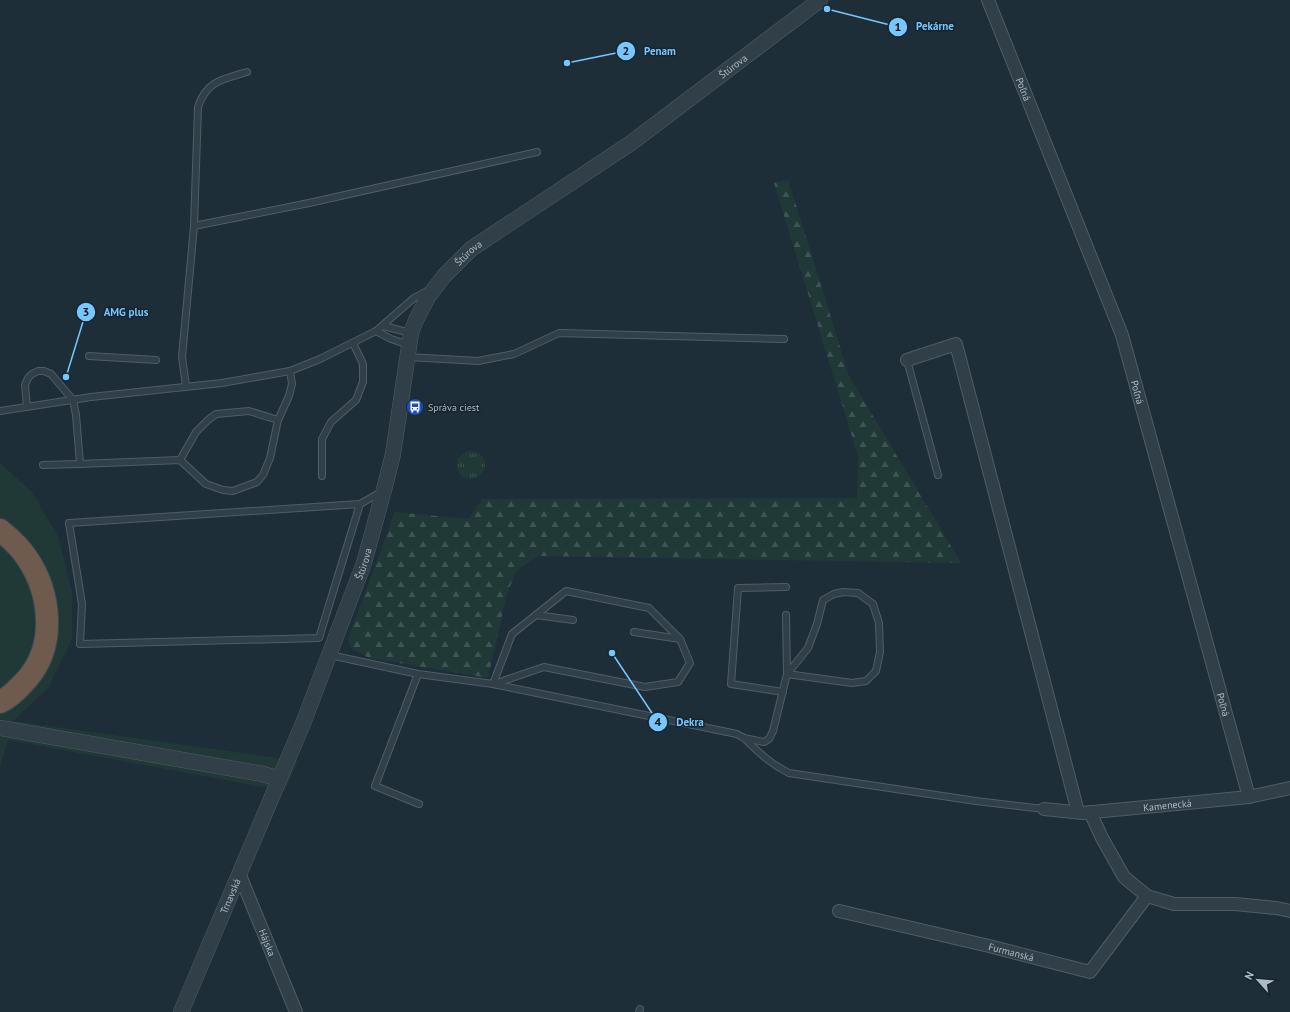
<svg xmlns="http://www.w3.org/2000/svg" width="1290" height="1012" viewBox="0 0 1290 1012" font-family="'PT Sans',sans-serif">
<style>
.grass{fill:#203937}
.forest{fill:url(#forest-firs)}
.park{fill:url(#park-tufts)}
.lines{fill:none;stroke-linecap:round;stroke-linejoin:round}
.service-casing{stroke:#4f5d67;stroke-width:8}
.minor-casing{stroke:#4f5d67;stroke-width:14}
.tertiary-casing{stroke:#4f5d67;stroke-width:16}
.motorway-casing{stroke:#3c4a53;stroke-width:24}
.service{stroke:#313f48;stroke-width:6}
.minor{stroke:#313f48;stroke-width:12}
.tertiary{stroke:#313f48;stroke-width:15}
.motorway{stroke:#6f5b4d;stroke-width:22}
.labels{text-anchor:middle;stroke-width:3;stroke-linejoin:round;paint-order:stroke}
.street-label{font-size:10px;fill:#abbac6;stroke:#17242d}
.poi-label{font-size:10px;fill:#abbac6;stroke:#17242d;text-anchor:start}
.leader{fill:none;stroke:#76c6ff;stroke-width:1.5}
.callout-dot{fill:#76c6ff;stroke:#17242d;stroke-width:1.5}
.mark-label{font-size:12px;text-anchor:middle;font-weight:bold;fill:#111}
.callout-label{font-size:11px;text-anchor:middle;font-weight:bold;fill:#76c6ff;stroke:#17242d;stroke-width:3;stroke-linejoin:round;paint-order:stroke}
</style>
<defs>
<pattern id="forest-firs" width="22" height="20" patternUnits="userSpaceOnUse"><rect width="22" height="20" fill="#203937"/><path d="M5 1l3.5 6h-7zM16 11l3.5 6h-7z" fill="#3e5452"/></pattern>
<pattern id="park-tufts" width="24" height="20" patternUnits="userSpaceOnUse"><rect width="24" height="20" fill="#203937"/><path d="M3 7l-1-3M5 7V3M7 7l1-3M15 17l-1-3M17 17v-4M19 17l1-3" fill="none" stroke="#3e5452"/></pattern>
</defs>
<rect width="100%" height="100%" fill="#1e2e38"/>
<!-- grass -->
<path class="grass" d="M0,463L32,492L58,536L72,592V639L48,688L13,721L298,761L285,791L8,740L0,767Z"/>
<!-- forest -->
<path class="forest" d="M788,179L849,376L961,563L538,556L517,570L507,593L488,678L369,658L352,649L348,639L395,512L468,519L482,499L857,498L858,456L774,183Z"/>
<!-- park -->
<circle class="park" cx="471" cy="465" r="14"/>
<g class="lines">
<!-- service casing -->
<g class="service-casing">
<g id="service">
<path d="M194,226L309,203L537,152"/>
<path d="M383,326L411,333"/>
<path d="M376,331L391,339L409,345"/>
<path d="M89,356L156,360"/>
<path d="M408,357L478,361L514,354L559,333L784,339"/>
<path d="M907,360L938,475"/>
<path d="M186,386L182,357L194,226L198,107C207,80 224,79 247,72"/>
<path d="M27,407L25,385L28,378L32,374L38,371H44L51,374L73,400L76,415L80,464L180,460L206,484L223,490L233,491L257,482L263,475L270,458L278,420L289,396L292,384L290,371"/>
<path d="M0,411L91,397L222,383L290,371L320,359L376,331L414,298L427,291"/>
<path d="M180,460L196,432L208,420L216,414L249,411L278,420"/>
<path d="M43,465L80,464"/>
<path d="M322,476V439L331,422L356,400L363,382V364L353,343"/>
<path d="M360,504L69,523L82,604L80,644L319,638L360,504L381,492"/>
<path d="M843,592L858,593L873,604L879,623L880,652L876,671L866,681L852,683L787,674L808,648L817,624L823,600L834,594Z"/>
<path d="M536,615L573,620"/>
<path d="M330,655L418,674L493,684L737,734L744,738L764,742L769,739L773,731L787,674L786,615"/>
<path d="M418,674L375,786L419,804"/>
<path d="M493,684L512,634L566,591L649,608L680,639"/>
<path d="M494,684L544,667L645,687L678,682L690,663L680,639L634,632"/>
<path d="M783,692L731,684L738,588L786,587"/>
<path d="M744,738C759,753 771,764 789,773L976,801L1044,809"/>
<path d="M639,1012L640,1009"/>
</g>
</g>
<!-- minor casing -->
<g class="minor-casing">
<g id="minor">
<path id="s1" d="M988,0L1122,335L1249,797"/>
<path d="M907,360L956,344L1078,812"/>
<path id="s2" d="M1044,809L1083,813L1249,797L1290,788"/>
<path d="M1090,812L1102,838L1124,877L1147,896L1174,904H1235L1276,908L1290,911"/>
<path id="s3" d="M239,873L296,1012"/>
<path id="s4" d="M839,911L989,946L1090,972L1147,896"/>
</g>
</g>
<!-- tertiary casing -->
<g class="tertiary-casing">
<g id="tertiary">
<path d="M0,728L263,774L279,779"/>
<path id="s5" d="M181,1012L304,721L364,563L384,490L393,454L411,333L416,320L428,297L444,276L471,249L631,143L820,0"/>
</g>
</g>
<!-- motorway casing -->
<g class="motorway-casing">
<path id="motorway" d="M0,530C10,538 20,547 27,558C51,593 56,645 28,678C20,687 11,697 0,702"/>
</g>
<!-- service -->
<use href="#service" class="service"/>
<!-- minor -->
<use href="#minor" class="minor"/>
<!-- tertiary -->
<use href="#tertiary" class="tertiary"/>
<!-- motorway -->
<use href="#motorway" class="motorway"/>
</g>
<!-- icons -->
<defs>
<g id="bus-disc" transform="scale(0.9)"><circle r="9.5" fill="#1a4fb4" stroke="#17242d"/><path d="M-5-6H5V4H4V6H2V4H-2V6H-4V4H-5ZM-3.5-4V0h7V-4ZM-3.5 1.2v1.5H-2V1.2ZM2 1.2v1.5H3.5V1.2Z" fill="#fff"/></g>
</defs>
<g fill-rule="evenodd">
<use href="#bus-disc" x="415" y="407"/>
</g>
<g class="labels">
<!-- street labels -->
<g class="street-label">
<text dy="4" stroke="none"><textPath href="#s5" startOffset="1144">Štúrova</textPath></text>
<text dy="4" stroke="none"><textPath href="#s1" startOffset="96">Poľná</textPath></text>
<text dy="4" stroke="none"><textPath href="#s5" startOffset="820">Štúrova</textPath></text>
<text dy="4" stroke="none"><textPath href="#s1" startOffset="420">Poľná</textPath></text>
<text dy="4" stroke="none"><textPath href="#s5" startOffset="484">Štúrova</textPath></text>
<text dy="4" stroke="none"><textPath href="#s1" startOffset="744">Poľná</textPath></text>
<text dy="4" stroke="none"><textPath href="#s2" startOffset="124">Kamenecká</textPath></text>
<text dy="4" stroke="none"><textPath href="#s5" startOffset="126">Trnavská</textPath></text>
<text dy="4" stroke="none"><textPath href="#s3" startOffset="75">Hájska</textPath></text>
<text dy="4" stroke="none"><textPath href="#s4" startOffset="177">Furmanská</textPath></text>
</g>
<!-- poi labels -->
<g class="poi-label">
<text x="428" y="411">Správa ciest</text>
</g>
</g>
<!-- callouts -->
<path class="leader" d="M827 9L898 27M567 63L626 51M66 377L86 312M612 653L658 722"/>
<g class="callout-dot">
<circle cx="827" cy="9" r="4"/>
<circle cx="567" cy="63" r="4"/>
<circle cx="66" cy="377" r="4"/>
<circle cx="612" cy="653" r="4"/>
<circle cx="898" cy="27" r="10"/>
<circle cx="626" cy="51" r="10"/>
<circle cx="86" cy="312" r="10"/>
<circle cx="658" cy="722" r="10"/>
</g>
<g class="mark-label">
<text x="898" y="31">1</text>
<text x="626" y="55">2</text>
<text x="86" y="316">3</text>
<text x="658" y="726">4</text>
</g>
<g class="callout-label">
<text x="935" y="30">Pekárne</text>
<text x="660" y="55">Penam</text>
<text x="126" y="316">AMG plus</text>
<text x="690" y="726">Dekra</text>
</g>
<!-- north arrow -->
<g transform="translate(1258 980) rotate(297)" stroke="#17242d" stroke-width="3" paint-order="stroke">
<path d="M0-3L7 15L0 10L-7 15Z" fill="#abbac6"/>
<text y="-6" font-size="11" font-weight="bold" text-anchor="middle" fill="#abbac6">N</text>
</g>
</svg>
